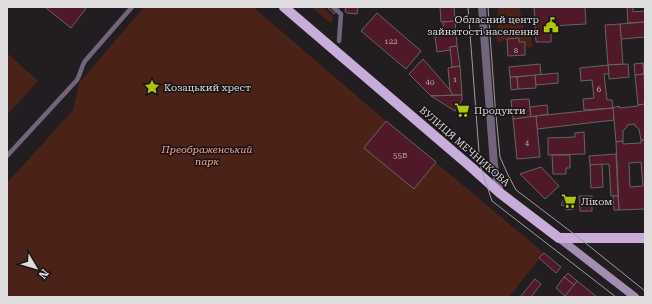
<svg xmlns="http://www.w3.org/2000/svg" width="652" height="304" viewBox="0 0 652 304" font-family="'Roboto Serif',serif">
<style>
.green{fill:#4a2218}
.building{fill:#4f1927;stroke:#696364;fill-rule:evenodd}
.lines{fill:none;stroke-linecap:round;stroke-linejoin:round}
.lane{stroke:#72657b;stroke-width:4.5}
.street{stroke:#72657b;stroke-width:8}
.secondary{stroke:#a38eb1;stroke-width:8}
.primary{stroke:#c8adda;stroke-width:10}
.tram{stroke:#9e9b9d;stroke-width:1}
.labels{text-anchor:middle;stroke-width:3;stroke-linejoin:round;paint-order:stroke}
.number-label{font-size:8px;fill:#bbabb0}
.poi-label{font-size:10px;fill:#dfdcde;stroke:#181417;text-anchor:start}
.street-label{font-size:10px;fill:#dfdcde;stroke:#181417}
.park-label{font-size:10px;font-style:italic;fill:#fda38d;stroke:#181417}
</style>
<rect width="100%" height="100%" fill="#221d20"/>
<!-- green -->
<g class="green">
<path d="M144,7H253L386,121L544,253L509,297H7V183L73,110L79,83Z"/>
<path d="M312,7H322L333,17V20L331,22H329Z"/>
<path d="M498,7H520V10L525,35L531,37L533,46L529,48L525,45L524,42H519L518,38L507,39L499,43L495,35L498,27L496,17L498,16Z"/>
<path d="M7,53L38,81L7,115Z"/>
</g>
<!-- building -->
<g class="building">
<path d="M45,7H87L71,28Z"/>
<path d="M327,7H340L334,14Z"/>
<path d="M346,7H358L357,14L347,13L345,11Z"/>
<path d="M440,7H454L455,21L441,22Z"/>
<path d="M534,7H585L586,24L551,26V42H536Z"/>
<path d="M627,7H633V12L645,11V22L628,23Z"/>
<path d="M377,13L421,51L406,69L361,31Z"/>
<path d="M455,21L456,33L444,35L443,22Z"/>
<path d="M645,22V37L621,39L620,24Z"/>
<path d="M620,24L623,64L608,65L605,25Z"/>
<path d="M456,33L457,46L450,47V50L437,52L435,36Z"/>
<path d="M519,38V42H525V55L508,56L507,39Z"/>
<path d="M457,46L460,66L452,67L450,47Z"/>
<path d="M423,59L450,90L453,95L431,96L409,74Z"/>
<path d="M643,63L644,74L635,75L634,64Z"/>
<path d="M643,63H645V89L644,74Z"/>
<path d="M540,64L541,75L510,77L509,67Z"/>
<path d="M628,64L629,77L609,79L608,65Z"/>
<path d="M608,65L609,74H604L607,100H612L613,108L584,110L583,99L594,98L592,80L581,81L580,68Z"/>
<path d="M460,66L462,95H453L450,90L448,68Z"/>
<path d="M558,73V83L536,85L535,75Z"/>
<path d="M644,74L645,104L638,105L635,75Z"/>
<path d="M535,75L536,88L518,89L517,77Z"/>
<path d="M510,77H517L518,89L511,90Z"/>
<path d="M462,95V100L455,111L431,96Z"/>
<path d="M529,99L531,117L513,119L511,100Z"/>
<path d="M645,104V140H641L639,129L635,126V124L627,125V127L623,131V141L616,142L613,108L619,106V108L638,106V105Z"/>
<path d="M547,105L548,114L531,117L530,107Z"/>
<path d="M462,107L465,110L461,114L458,110Z"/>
<path d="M613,108L614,120L537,129L536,116Z"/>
<path d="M536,116L540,157L517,159L513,119Z"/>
<path d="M386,121L436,162L414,189L364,148Z"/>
<path d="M584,132L585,154L548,155V138L575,137V133Z"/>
<path d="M641,140H645V209L619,210L616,142L623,141V144L641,143ZM641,162L643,186L630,187L629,163Z"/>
<path d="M616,154L618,196H611L609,164L590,165L589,156Z"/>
<path d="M552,155H570V168H566V174H553Z"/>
<path d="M602,164L603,187L591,188L590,165Z"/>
<path d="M541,167L559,186L545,199L520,174Z"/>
<path d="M579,196H592V211H580Z"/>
<path d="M613,196H618L619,210H614Z"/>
<path d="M565,197L575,198L574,209L566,210V206L561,205Z"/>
<path d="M544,253L561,267L556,273L539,258Z"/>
<path d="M568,273L577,281L574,285L564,277Z"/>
<path d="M564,277L574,285L565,296L556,288Z"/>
<path d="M535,279L541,284L531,297H520Z"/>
<path d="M577,281L597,297H567L565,296Z"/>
</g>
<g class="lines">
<!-- lane -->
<g class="lane">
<path d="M333,7L341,14L339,41"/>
<path d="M7,156L77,80C81,73 81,67 85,61L132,7"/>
</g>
<!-- street -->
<path class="street" d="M482,7L494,165L500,193"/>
<!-- secondary -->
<path class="secondary" d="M559,238L635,297"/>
<!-- primary -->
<path class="primary" d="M284,7L471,167L500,193L559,238H645"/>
<!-- tram -->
<g class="tram">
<path d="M468,7L480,165L492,201L616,297"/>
<path d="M488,7L495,104L500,157L508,175L516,190L578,237L645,291"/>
</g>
</g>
<!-- icons -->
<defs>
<g id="civic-bare" transform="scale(1.2)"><path d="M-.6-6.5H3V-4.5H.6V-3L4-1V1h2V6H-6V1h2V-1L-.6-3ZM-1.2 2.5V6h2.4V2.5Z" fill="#aec60b" stroke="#181417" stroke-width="2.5" paint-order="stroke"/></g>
<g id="sight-bare" transform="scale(1.2)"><path d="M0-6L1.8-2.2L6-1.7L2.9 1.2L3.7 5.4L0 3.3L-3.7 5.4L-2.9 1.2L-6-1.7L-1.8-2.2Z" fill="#aec60b" stroke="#181417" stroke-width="2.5" paint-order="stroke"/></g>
<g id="supermarket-bare" transform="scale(1.2)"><path d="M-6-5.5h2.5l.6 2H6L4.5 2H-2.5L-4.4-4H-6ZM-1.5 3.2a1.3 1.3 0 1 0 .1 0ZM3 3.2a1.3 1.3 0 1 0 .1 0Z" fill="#aec60b" stroke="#181417" stroke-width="2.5" paint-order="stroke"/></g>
</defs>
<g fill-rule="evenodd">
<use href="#civic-bare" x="551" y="25"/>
<use href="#sight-bare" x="152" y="87"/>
<use href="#supermarket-bare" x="462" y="110"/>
<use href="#supermarket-bare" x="569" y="201"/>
</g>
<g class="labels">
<!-- number labels -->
<g class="number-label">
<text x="391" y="44">122</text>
<text x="516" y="53">8</text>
<text x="455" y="82">1</text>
<text x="430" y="85">40</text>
<text x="599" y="92">6</text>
<text x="527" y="146">4</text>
<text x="400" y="158">55Б</text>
</g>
<!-- poi labels -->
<g class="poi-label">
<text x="539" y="23" text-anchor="end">Обласний центр<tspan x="539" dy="12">зайнятості населення</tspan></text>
<text x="164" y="91">Козацький хрест</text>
<text x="474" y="114">Продукти</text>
<text x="581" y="205">Ліком</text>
</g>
<!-- street labels -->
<g class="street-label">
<text transform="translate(465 146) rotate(41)" y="4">ВУЛИЦЯ МЕЧНИКОВА</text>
</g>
<!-- park labels -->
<g class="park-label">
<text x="207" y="153">Преображенський<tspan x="207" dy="12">парк</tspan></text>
</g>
</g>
<!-- border -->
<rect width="652" height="304" fill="none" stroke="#dfdcde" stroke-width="16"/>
<!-- north arrow -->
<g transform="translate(36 268) rotate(128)" stroke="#181417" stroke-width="3" paint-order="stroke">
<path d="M0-3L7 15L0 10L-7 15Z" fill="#dfdcde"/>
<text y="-6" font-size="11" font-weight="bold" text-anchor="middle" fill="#dfdcde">N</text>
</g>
</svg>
